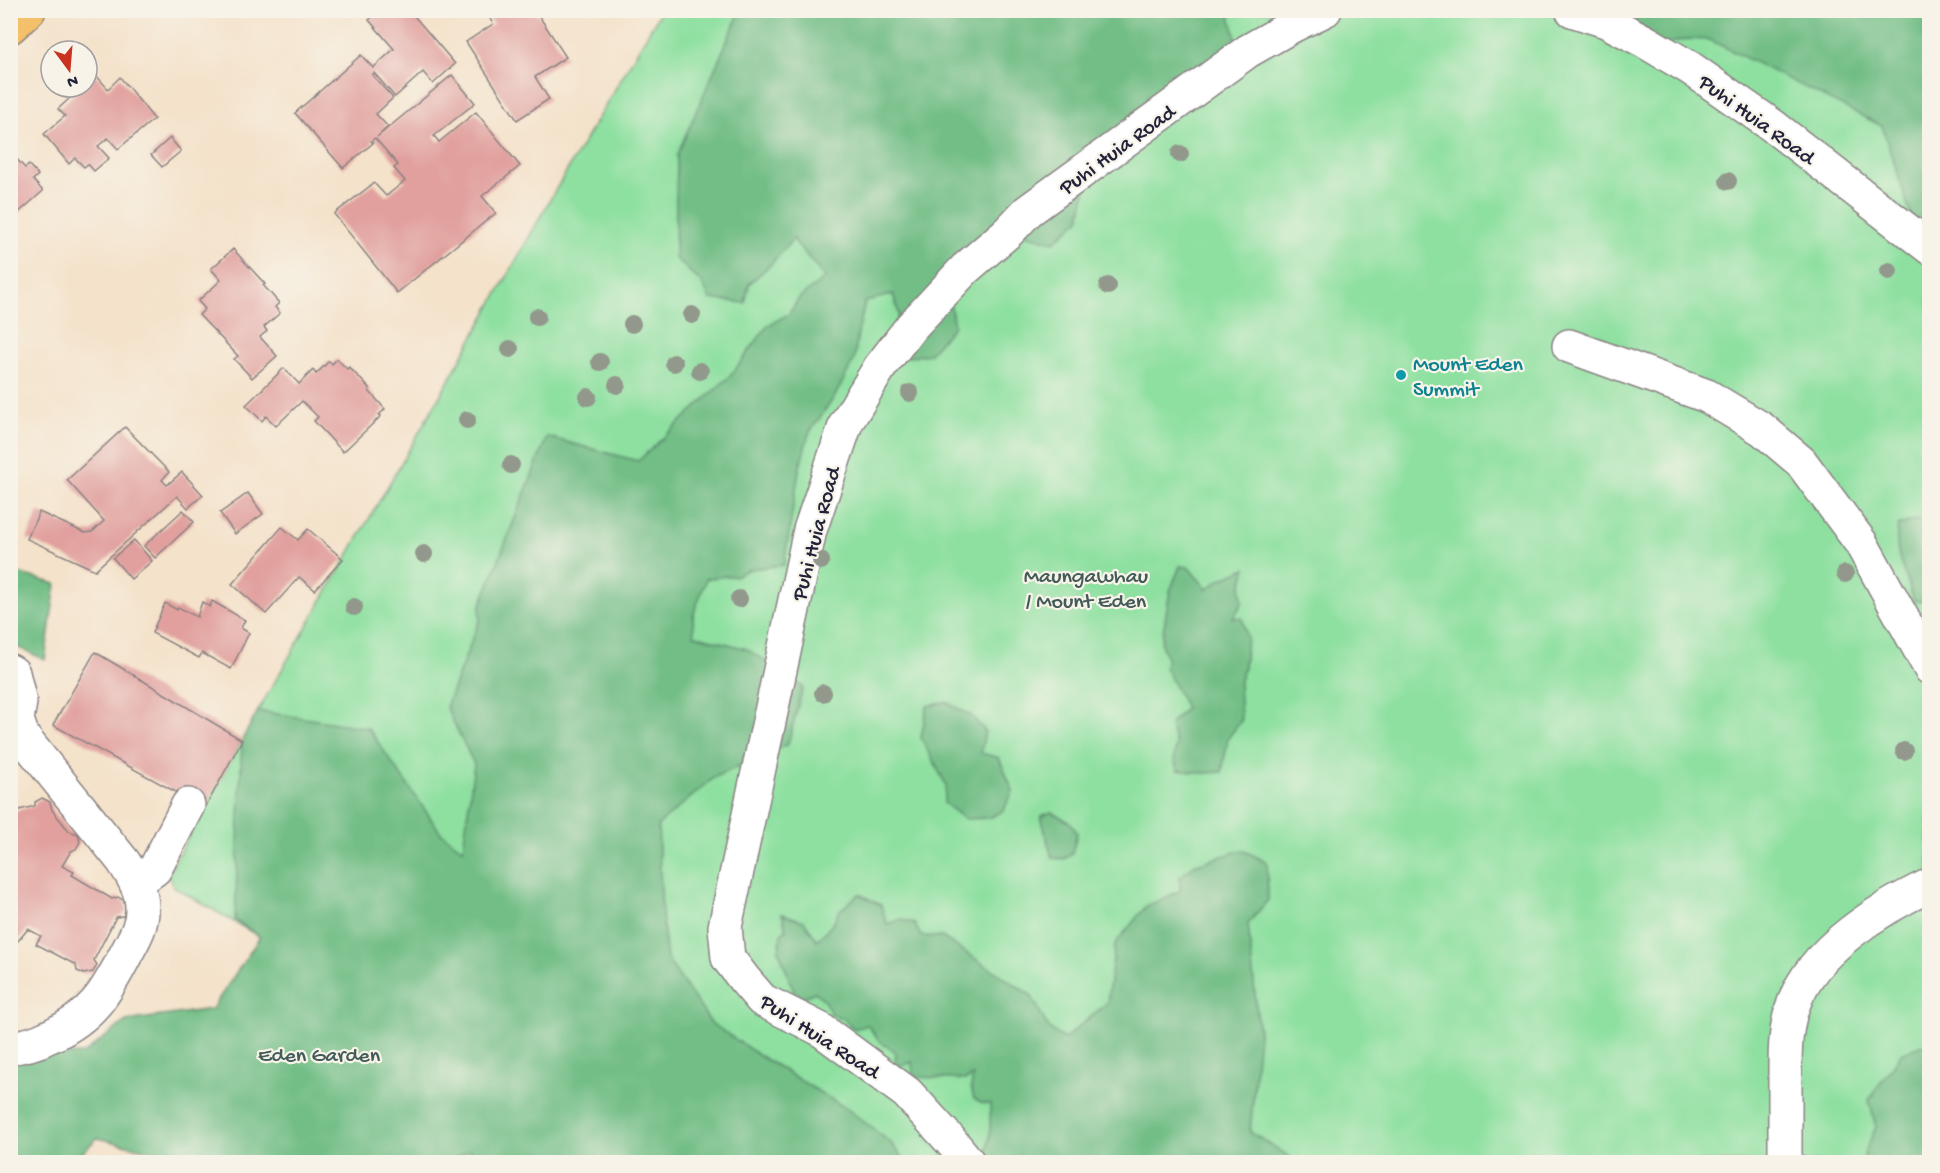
<svg xmlns="http://www.w3.org/2000/svg" width="1940" height="1173" viewBox="0 0 1940 1173" font-family="'Gochi Hand',sans-serif">
<style>
.green{fill:#8ee0a0;stroke:#58816e;stroke-width:1.5}
.forest{fill:#72be86;stroke:#4a7060;stroke-width:1.5}
.building{fill:#e1a09e}
.lines{fill:none;stroke-linecap:round;stroke-linejoin:round}
.minor-casing{stroke:#8b8282;stroke-width:36}
.major-casing{stroke:#8b8282;stroke-width:36}
.minor{stroke:#fff;stroke-width:33}
.major{stroke:#f4c16a;stroke-width:33}
.tree{fill:#92988c}
.culture-dot{fill:#0f9aa8;stroke:#f7f3e8;stroke-width:2}
.labels{text-anchor:middle;stroke-width:4.5;stroke-linejoin:round;paint-order:stroke}
.street-label{font-size:22px;fill:#22223b;stroke:#f7f3e8}
.culture-label{font-size:22px;fill:#0d838f;stroke:#f7f3e8;text-anchor:start}
.park-label{font-size:22px;fill:#425b59;stroke:#f7f3e8}
</style>
<rect width="100%" height="100%" fill="#f7f3e8"/>
<filter id="ink" filterUnits="userSpaceOnUse"><feTurbulence type="fractalNoise" baseFrequency=".0167" numOctaves="2"/><feDisplacementMap in="SourceGraphic" scale="12" xChannelSelector="R" yChannelSelector="G"/><feConvolveMatrix kernelMatrix="1 2 1 2 8 2 1 2 1" color-interpolation-filters="sRGB"/></filter>
<filter id="wash" filterUnits="userSpaceOnUse"><feTurbulence type="fractalNoise" baseFrequency=".008" numOctaves="4" result="noise"/><feDisplacementMap in="SourceGraphic" scale="24" xChannelSelector="R" yChannelSelector="G"/><feGaussianBlur stdDeviation="1.35" result="paint"/><feColorMatrix in="noise" values="0 0 0 0 0 0 0 0 0 0 0 0 0 0 0 0 0 1.4 0 .05"/><feComposite in="paint" operator="in"/></filter>
<g filter="url(#wash)">
<rect width="100%" height="100%" fill="#f4e2ca"/>
<!-- green -->
<path class="green" d="M661,11H1929V1162H187L176,1065L260,937L174,887L168,874L258,711L443,391L552,196Z"/>
<!-- forest -->
<g class="forest">
<path d="M739,11H1229L1238,48L1086,188L1080,219L1054,242L1028,235L1012,217L949,297L954,326L929,354L894,359L891,336L899,315L893,294L865,302L858,333L854,360L835,396L809,433L799,470L784,565L750,569L735,576H726L706,579L693,616L694,635L747,649L803,687L788,744L715,777L658,825L662,915L667,959L711,1023L762,1057L849,1110L890,1142L906,1162H492L470,1150L449,1162H200L97,1138L73,1162H11L10,1056L83,1054L126,1021L212,1009L260,937L235,920L242,740L258,711L368,728L441,833L463,849L474,764L446,707L480,619V607L547,437L638,461L732,374L768,325L789,314L799,298L825,278L793,239L772,263L749,284L745,303L710,299L702,283L675,258L677,155L739,14Z"/>
<path d="M1609,11H1929V238L1914,224L1882,126L1710,40L1687,39L1630,53L1615,35Z"/>
<path d="M1920,520L1929,527V601H1914C1906,573 1893,556 1898,526L1911,521Z"/>
<path d="M1180,566L1188,567L1207,589L1221,579L1246,568L1241,588L1242,603L1233,618H1242L1247,638L1244,666L1239,684L1241,721L1228,738L1222,772L1203,773L1177,770L1174,758L1176,745L1170,724L1186,708L1165,667L1167,658L1161,644L1170,591Z"/>
<path d="M11,571L56,584L45,660L11,644Z"/>
<path d="M946,702L972,716L985,731L981,753L999,758L1013,791L1003,811L989,818L965,819L944,803L946,785L921,738L927,706Z"/>
<path d="M1052,812L1071,823L1077,833L1072,854L1064,859L1052,858L1041,816Z"/>
<path d="M1242,850L1267,862L1268,900L1248,924L1259,1033L1250,1132L1287,1155L1295,1162H984L990,1137V1104L981,1103L974,1099L971,1087L973,1076L966,1080L920,1077L913,1074L912,1062L902,1066L895,1060L896,1053L878,1040L868,1025L854,1029L843,1018L832,1015L823,999L815,992L802,998L794,992L779,951L781,935L786,929L782,914L804,921L817,940L832,925L839,911L859,894L881,905L887,924L901,919L914,923L921,936L942,937L1031,995L1048,1027L1064,1039L1107,1003L1115,944L1146,906L1180,891V877L1194,865Z"/>
<path d="M1929,1034V1162H1866L1864,1154L1876,1127L1869,1100L1901,1053L1928,1043Z"/>
</g>
<g id="blocks">
<!-- building -->
<g class="building">
<path d="M380,10H409L455,64L433,84L423,72L395,97L374,73L372,75L393,98L376,114L388,127L377,137L452,75L475,103L434,136L439,142L476,112L520,166L482,196L496,213L397,293L334,214L374,183L386,196L405,181L394,168L398,165L375,138L371,141L373,143L343,168L295,113L361,55L373,68L394,49L369,20Z"/>
<path d="M495,10H535L566,57L535,77L549,99L517,120L466,42L493,24L488,15Z"/>
<path d="M95,74L108,89L120,77L154,119L118,149L108,138L98,146L109,158L94,171L88,164L84,167L75,158L69,164L44,134L65,116L58,109L82,87H87V82Z"/>
<path d="M170,138L181,151L162,167L151,155Z"/>
<path d="M10,152L25,168L29,165L38,175L33,180L43,191L16,215L13,212L10,214Z"/>
<path d="M233,249L265,284L263,285L279,303L275,307L280,313L264,327L267,331L260,337L277,356L252,378L234,359L238,356L199,315L205,309L198,301L221,280L211,269Z"/>
<path d="M337,359L347,369L349,367L370,389L369,391L385,409L379,415L381,416L343,452L314,421L318,417L302,401L276,426L266,416L262,421L246,405L284,368L299,384L313,370L316,374L329,361L332,364Z"/>
<path d="M125,427L169,472L162,480L167,485L182,472L203,495L188,508L177,496L95,570L27,539L39,512L85,533L92,532L104,521L67,480Z"/>
<path d="M248,493L263,514L235,534L220,513Z"/>
<path d="M183,510L194,522L155,558L144,546Z"/>
<path d="M282,527L298,540L308,529L343,559L315,590L299,577L266,614L232,584Z"/>
<path d="M134,540L152,561L131,579L113,558Z"/>
<path d="M212,601L245,620L241,628L249,633L231,669L202,653L199,658L152,633L165,603L177,610L178,607L197,617L202,602L210,607Z"/>
<path d="M95,652L242,740L205,808L53,725Z"/>
<path d="M42,798L50,802L52,810L69,831L78,834L80,842L76,849L71,851L62,866L74,872L72,875L112,899L118,897L124,901L127,909L123,916L116,917L94,960L97,965L93,972L84,974L77,971L76,965L36,944L41,936L28,929L18,941L10,934V801H12L15,811L35,806V802Z"/>
</g>
</g>
</g>
<g filter="url(#ink)">
<use href="#blocks" fill-opacity="0" stroke="#8b8282" stroke-width="1.5"/>
<g class="lines">
<!-- minor casing -->
<g class="minor-casing">
<g id="minor">
<path d="M1572,10L1606,21L1646,42L1690,68L1773,126L1930,248"/>
<path d="M1569,346L1707,396L1762,429L1801,462L1861,543L1930,668"/>
<path d="M10,671L13,673L20,702L17,720L23,737L123,861C132,875 142,890 142,907C143,925 134,939 126,954C106,993 92,1017 50,1036C38,1042 24,1047 10,1047"/>
<path d="M136,883L155,869L188,805"/>
<path d="M968,1162L950,1140L907,1093L820,1029L762,1000L744,979L728,958L725,927L810,530L846,423L880,367L911,327L965,269L1008,232L1028,211L1248,51L1292,26L1325,10"/>
<path d="M1785,1162C1785,1136 1785,1110 1785,1084C1785,1057 1784,1029 1794,1003C1813,949 1881,908 1930,885"/>
</g>
</g>
<!-- major casing -->
<g class="major-casing">
<path id="major" d="M10,27L29,10"/>
</g>
<!-- minor -->
<use href="#minor" class="minor"/>
<!-- major -->
<use href="#major" class="major"/>
</g>
<!-- trees -->
<g class="tree">
<circle cx="1180" cy="154" r="9"/>
<circle cx="1728" cy="181" r="9"/>
<circle cx="1889" cy="271" r="9"/>
<circle cx="1108" cy="286" r="9"/>
<circle cx="692" cy="315" r="9"/>
<circle cx="537" cy="317" r="9"/>
<circle cx="632" cy="324" r="9"/>
<circle cx="510" cy="349" r="9"/>
<circle cx="600" cy="362" r="9"/>
<circle cx="674" cy="363" r="9"/>
<circle cx="700" cy="371" r="9"/>
<circle cx="617" cy="385" r="9"/>
<circle cx="910" cy="393" r="9"/>
<circle cx="588" cy="397" r="9"/>
<circle cx="467" cy="420" r="9"/>
<circle cx="511" cy="465" r="9"/>
<circle cx="424" cy="554" r="9"/>
<circle cx="821" cy="561" r="9"/>
<circle cx="1845" cy="574" r="9"/>
<circle cx="739" cy="599" r="9"/>
<circle cx="354" cy="607" r="9"/>
<circle cx="823" cy="693" r="9"/>
<circle cx="1904" cy="751" r="9"/>
</g>
</g>
<!-- markers -->
<circle class="culture-dot" cx="1401" cy="375" r="6"/>
<g class="labels">
<!-- street labels -->
<g class="street-label">
<text transform="translate(1758 118) rotate(36)" y="8">Puhi Huia Road</text>
<text transform="translate(1116 148) rotate(-36)" y="8">Puhi Huia Road</text>
<text transform="translate(814 533) rotate(-75)" y="8">Puhi Huia Road</text>
<text transform="translate(821 1035) rotate(33)" y="8">Puhi Huia Road</text>
</g>
<!-- culture labels -->
<g class="culture-label">
<text x="1413" y="370">Mount Eden<tspan x="1413" dy="25">Summit</tspan></text>
</g>
<!-- park labels -->
<g class="park-label">
<text x="1086" y="582">Maungawhau<tspan x="1086" dy="25">/ Mount Eden</tspan></text>
<text x="319" y="1061">Eden Garden</text>
</g>
</g>
<!-- margin -->
<rect width="1940" height="1173" fill="none" stroke="#f7f3e8" stroke-width="36"/>
<!-- north arrow -->
<g transform="translate(69 69) rotate(164)"><circle r="28" fill="#f7f3e8" stroke="#a29fa3" stroke-width="1.5"/>
<path d="M0-4.5L10 22L0 15L-10 22Z" fill="#c8321e"/>
<text y="-9" font-size="16" font-weight="bold" text-anchor="middle" fill="#22223b">N</text>
</g>
</svg>
